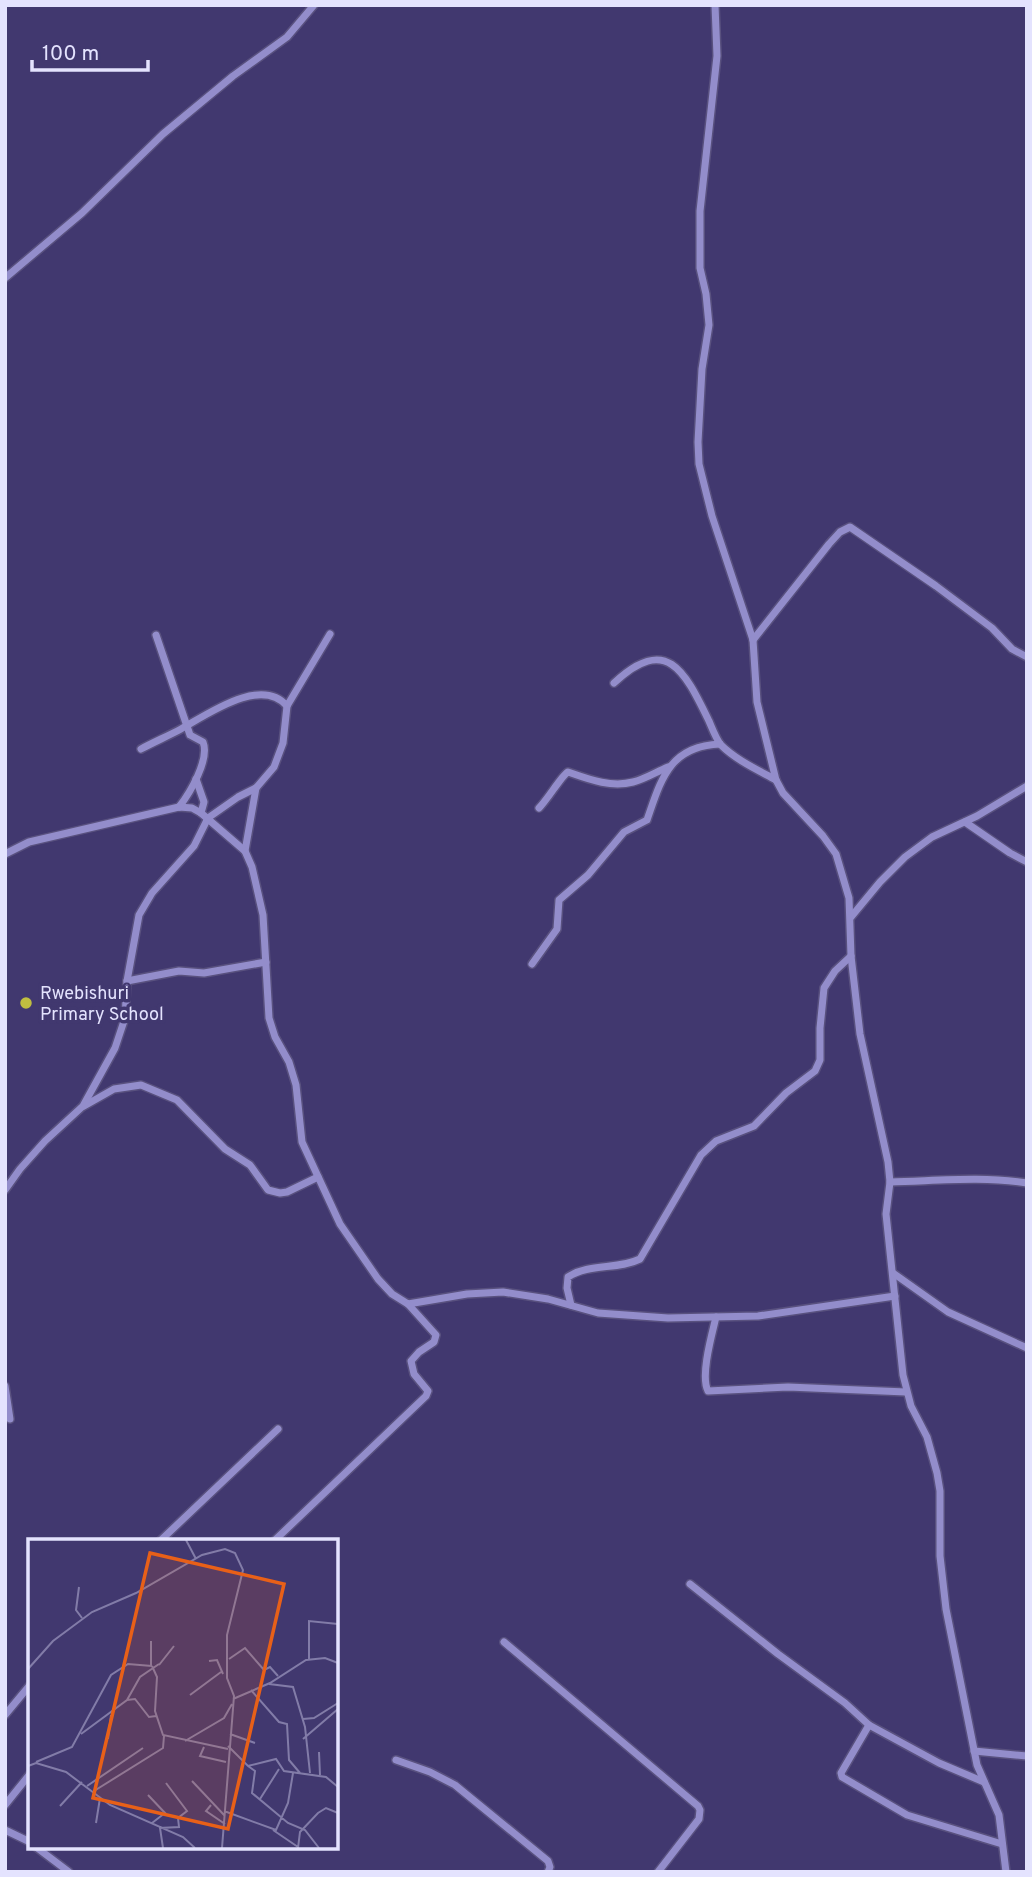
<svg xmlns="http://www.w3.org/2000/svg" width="1032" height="1877" viewBox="0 0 1032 1877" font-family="Overpass,sans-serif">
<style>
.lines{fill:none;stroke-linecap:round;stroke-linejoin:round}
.minor-casing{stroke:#59517f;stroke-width:10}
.minor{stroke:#938dcb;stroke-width:7}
.poi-dot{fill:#c0be40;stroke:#41386f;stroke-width:2.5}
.labels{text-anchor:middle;stroke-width:7;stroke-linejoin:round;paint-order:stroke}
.poi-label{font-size:18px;fill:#e4e3fe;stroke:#41386f;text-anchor:start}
.inset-road{fill:none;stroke:#827ca8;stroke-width:2}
.view{fill:#e86018;fill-opacity:0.15;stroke:#e86018;stroke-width:3.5}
.inset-edge{fill:none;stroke:#e4e3fe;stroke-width:3.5}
</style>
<rect width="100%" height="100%" fill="#41386f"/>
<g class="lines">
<!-- minor casing -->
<g class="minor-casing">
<g id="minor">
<path d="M715,5L717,56L700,211V268L706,294L709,325L702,369L698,442L699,464L712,516L753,640L757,702L776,780L783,793L823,836L836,854L849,898L851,956L860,1034L888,1162L890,1182L886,1214L903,1375L911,1406L927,1437L937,1473L940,1491V1556L946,1609L977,1765L999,1815L1006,1872"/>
<path d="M5,278L82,213L163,134L233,76L287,37L314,5"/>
<path d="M156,635L190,735L203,742C210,759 190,793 179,807"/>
<path d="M753,640L829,544L840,532L850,527L936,586L992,628L1012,649L1027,657"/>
<path d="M614,683C667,633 685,672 709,721C712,728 716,739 721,745C736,760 758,770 776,780"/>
<path d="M141,749C154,742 168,736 181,729C208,714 261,676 287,706"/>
<path d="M196,779L204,802L201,813"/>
<path d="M539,808C548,799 562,775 568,772C588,779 611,788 633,782C645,779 656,772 668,767"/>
<path d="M965,822L1010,853L1027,862"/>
<path d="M245,851L256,788"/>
<path d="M5,854L29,842L179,807L192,808L201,813L245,851L252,867L263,915L269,1018L275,1037L289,1062L296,1085L302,1142L340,1224L378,1279L392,1294L408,1304L467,1294L503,1292L548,1299L598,1313L668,1318L758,1316L895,1296"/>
<path d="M851,917L880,882L905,857L932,837L977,816L1027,786"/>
<path d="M532,964L557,929L559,900L588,875L624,832L647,820C661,780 669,746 720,744"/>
<path d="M127,981L179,971L204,973L266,962"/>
<path d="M84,1106L114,1089L141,1085L177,1100L225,1149L250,1165L268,1190L280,1193L287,1192L318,1177"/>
<path d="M890,1182C936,1181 982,1176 1027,1183"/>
<path d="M5,1190L20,1169L45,1141L83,1106L115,1048L125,1018L127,981L139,915L152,893L194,846L208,818L238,797L256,788L274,767L283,743L287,706L330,634"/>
<path d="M893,1273L948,1312L1027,1348"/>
<path d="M571,1305L567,1288L568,1277C589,1263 618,1270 640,1259L701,1155L716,1141L754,1126L786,1093L815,1071L820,1060V1028L824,988L835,971L851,956"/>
<path d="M716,1317C712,1334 700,1376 708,1391L788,1387L906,1392"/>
<path d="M5,1386L10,1419"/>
<path d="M160,1541L278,1429"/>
<path d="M274,1541L426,1396L428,1391L414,1374L411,1361L419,1352L434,1342L436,1335L408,1304"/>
<path d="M690,1584L778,1654L845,1703L869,1725L939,1763L984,1782"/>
<path d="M504,1642L698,1806L700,1810L699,1819L658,1872"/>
<path d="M5,1715L30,1685"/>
<path d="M869,1725L841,1773L842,1777L907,1815L1002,1844"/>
<path d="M974,1751L1027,1756"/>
<path d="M396,1760L430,1772L455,1785L548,1861L550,1867L548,1872"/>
<path d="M5,1805L30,1774"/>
<path d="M5,1830L30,1842"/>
<path d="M36,1847L69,1872"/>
</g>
</g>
<!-- minor -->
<use href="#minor" class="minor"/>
</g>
<!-- markers -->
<circle class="poi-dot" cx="26" cy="1003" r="7"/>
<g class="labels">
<!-- poi labels -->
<g class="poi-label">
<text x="40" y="999">Rwebishuri<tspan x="40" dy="21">Primary School</tspan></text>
</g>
</g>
<!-- overview -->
<g transform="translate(28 1539)">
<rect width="310" height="310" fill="#41386f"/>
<path class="inset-road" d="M158,1L168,20M51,48L48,71L54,79M123,102V126M201,120L217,109L236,131L242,128L250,137M281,121V82L310,85M181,122L189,121L195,135M131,126L146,107M124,127L129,138L127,172L135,196L200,210M0,130L25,102L64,73L108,54L174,16L197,10L207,14L215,31L199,96V139L206,157L194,309M241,145L265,148L277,188L282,234M223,151L251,183L259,185L261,221L272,234M162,156L193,133M205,160L242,144L278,121L297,119L310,124M99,161L107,160L121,178L128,177M275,180L286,179L310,164M53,195L99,161L112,138L131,125M202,195L227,204M80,200L83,176M275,200L310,170M157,202L196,179L204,165M200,207L220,227L248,220L256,232L298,238L310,248M176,208L172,217L198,223M291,213L292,236M8,223L44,208L83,136L100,125L124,127M0,227L8,224L38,233L82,266L155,298L167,309M220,227L227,232L224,254L260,284L277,291L291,309M164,242L197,277M59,247L115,209M66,252L135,209L136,197M120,256L137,274L124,284M232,260L251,230M183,266L178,272L197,285M32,267L54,243M196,272L248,291L260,264L265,234M68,284L72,259M245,291L270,308M135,309L132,289L151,288L150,279L159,272L138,244M270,309L272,293L290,274L298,269L310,274"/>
<path class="view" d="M122,14L256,45L200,290L65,259Z"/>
<rect width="310" height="310" class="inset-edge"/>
</g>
<!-- border -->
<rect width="1032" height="1877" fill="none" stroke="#e4e3fe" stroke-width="14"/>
<!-- scale -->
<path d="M32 60v10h116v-10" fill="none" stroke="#e4e3fe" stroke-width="3.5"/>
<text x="42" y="60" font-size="21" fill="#e4e3fe" stroke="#41386f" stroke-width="5" paint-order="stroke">100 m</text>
</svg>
